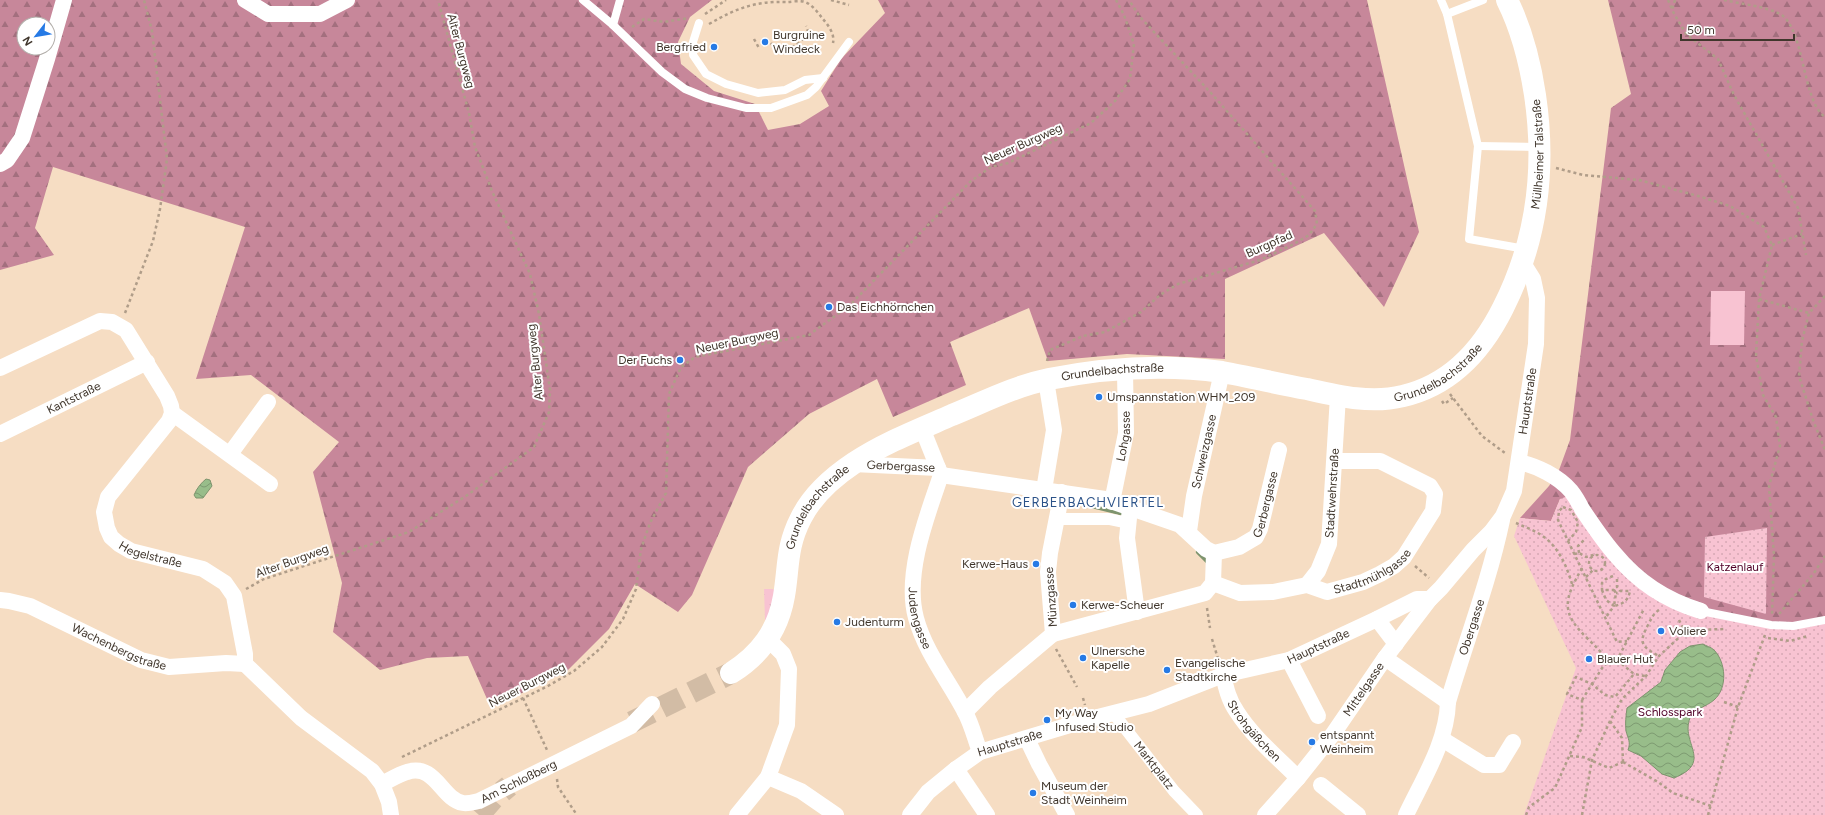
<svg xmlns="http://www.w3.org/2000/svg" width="1825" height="815" viewBox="0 0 1825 815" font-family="Figtree,sans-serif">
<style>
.grass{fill:url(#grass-tufts)}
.forest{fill:url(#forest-firs);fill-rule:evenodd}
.park{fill:url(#park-dots)}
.pitch{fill:#f8c3d2}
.water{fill:url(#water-waves);stroke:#7e946e}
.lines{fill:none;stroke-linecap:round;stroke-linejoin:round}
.stream{stroke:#7e946e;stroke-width:4.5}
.secondary-tunnel{stroke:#d2bca5;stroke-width:22;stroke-dasharray:22 11;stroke-linecap:butt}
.path{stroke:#b09d89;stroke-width:2.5;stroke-dasharray:3 3;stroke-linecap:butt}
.service{stroke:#fff;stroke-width:8}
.pedestrian{stroke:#fff;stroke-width:12}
.minor{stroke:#fff;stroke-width:16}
.secondary{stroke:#fff;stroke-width:22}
.poi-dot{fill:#267ae5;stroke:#fff;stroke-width:1.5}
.labels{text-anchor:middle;stroke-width:4;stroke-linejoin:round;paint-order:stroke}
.poi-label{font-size:12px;fill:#40362c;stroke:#fff;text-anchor:start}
.street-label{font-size:12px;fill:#40362c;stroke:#fff}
.park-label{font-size:12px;fill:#500127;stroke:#fff}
.neighbourhood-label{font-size:13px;letter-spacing:1px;fill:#2b5288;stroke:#fff}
</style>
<defs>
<pattern id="grass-tufts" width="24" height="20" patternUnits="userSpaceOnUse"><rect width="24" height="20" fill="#f8c3d2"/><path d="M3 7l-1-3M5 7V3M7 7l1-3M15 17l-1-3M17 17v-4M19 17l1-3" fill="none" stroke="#d6a8b4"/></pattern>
<pattern id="forest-firs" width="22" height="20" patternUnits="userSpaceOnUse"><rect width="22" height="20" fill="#c7879a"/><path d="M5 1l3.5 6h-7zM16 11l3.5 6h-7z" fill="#a36f7e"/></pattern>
<pattern id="park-dots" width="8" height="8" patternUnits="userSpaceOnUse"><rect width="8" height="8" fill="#f8c3d2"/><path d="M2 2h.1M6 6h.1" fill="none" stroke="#d6a8b4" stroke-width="1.8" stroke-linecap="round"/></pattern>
<pattern id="water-waves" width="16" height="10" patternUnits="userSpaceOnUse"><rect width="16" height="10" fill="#98bd8a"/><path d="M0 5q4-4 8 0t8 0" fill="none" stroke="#7d9a71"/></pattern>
</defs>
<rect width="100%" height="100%" fill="#f6ddc3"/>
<!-- grass -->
<path class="grass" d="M764,589H773L775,591L773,607L765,621Z"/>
<!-- forest -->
<g class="forest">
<path d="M0,0H712L690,17L678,42L681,64L714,91L755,104L768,130L800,124L829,106L821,91L841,59L885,13L878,0H1367L1419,232L1384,307L1324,233L1225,279V359L1127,354L1048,361L1029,308L950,342L966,385L893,417L877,379L809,414L748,467L692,595L678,612L635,584L609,629L567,671L491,708L468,656L427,658L380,670L333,632L342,583L313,472L339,442L251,375L196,379L245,227L53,167L35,228L54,255L0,270ZM24,24H48V48H24Z"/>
<path d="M1608,0H1825V620L1793,626L1695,613L1648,590L1560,499L1551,521L1520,518L1549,486L1559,470L1570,440L1611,108L1631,94Z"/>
</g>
<!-- park -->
<g class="park">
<path d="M1568,496L1604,545L1695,613L1793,626L1825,620V815H1524L1576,668L1514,536L1520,518L1551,521L1560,499Z"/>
<path d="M1767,528L1766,614L1704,597L1705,537Z"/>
</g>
<!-- pitch -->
<path class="pitch" d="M1711,291H1745L1744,345H1710Z"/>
<!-- water -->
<g class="water">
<path d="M206,479L210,480L212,486L203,498H196L194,495C197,488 201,483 206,479Z"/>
<path d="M1703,644C1706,646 1711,647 1714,650C1726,662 1728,688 1714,700C1706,707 1695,708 1690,718C1680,743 1714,762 1674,778L1662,774L1641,756L1628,750C1631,742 1628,739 1626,731C1625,723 1626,716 1627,708L1661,682L1665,670L1680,652L1690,646Z"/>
</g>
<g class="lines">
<!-- stream -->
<g class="stream">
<path d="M1084,504L1121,513"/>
<path d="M1198,552L1208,562"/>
</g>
<!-- secondary-tunnel -->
<g class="secondary-tunnel">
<path d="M632,722L731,673"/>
<path d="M479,815L493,799L509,786"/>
</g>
<!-- path -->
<g class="path">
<path d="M831,0L849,5"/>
<path d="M1668,0L1672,9"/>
<path d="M1675,0L1672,10L1686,34L1718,59L1734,95L1798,208L1806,255"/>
<path d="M1724,0C1741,4 1763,6 1778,13C1805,24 1801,100 1825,117"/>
<path d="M705,14L726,0"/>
<path d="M709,24C737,8 755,1 787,2C792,2 800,0 805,2C813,5 818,13 823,19C828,25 835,34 833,43"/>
<path d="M632,27L644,19L664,22L689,18"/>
<path d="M754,39L759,48"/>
<path d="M771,43L775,49L795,46L809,34L806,26"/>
<path d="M1556,168L1583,175L1639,180L1698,196L1730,206L1764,227L1772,245L1759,299L1756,356L1763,395L1776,417L1780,446L1769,486L1774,556L1772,615"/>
<path d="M1772,245L1802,234"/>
<path d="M1825,296L1809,313L1802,341L1799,376L1813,420L1825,450"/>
<path d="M1759,299L1809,313"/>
<path d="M125,313L153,241L160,209L167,159L152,31L144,0"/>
<path d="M1047,361L1050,350L1083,336L1105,332L1141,312L1160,295L1178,284L1260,260L1294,244L1309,235L1317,224L1315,211L1211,93L1140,17L1129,0"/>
<path d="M1450,394L1482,436L1505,453"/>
<path d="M1442,401L1444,404L1453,398"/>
<path d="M1563,507L1571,510L1578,522L1576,532L1568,541L1558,520L1559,511Z"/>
<path d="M1516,523C1525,527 1536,531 1544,537C1559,548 1567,567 1572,584"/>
<path d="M1568,541L1617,642L1627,641"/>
<path d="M1579,553L1578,546L1584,540"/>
<path d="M1574,554L1579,553L1586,557L1593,555L1595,552"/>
<circle cx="1597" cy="563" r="8"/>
<path d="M1415,566L1429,578"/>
<path d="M1582,568C1564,600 1560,612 1588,639C1595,646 1601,651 1606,660L1604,665"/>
<path d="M1613,576L1606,579L1602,583V590H1614L1617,587"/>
<path d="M1586,577L1593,570"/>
<path d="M1617,579V587L1620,591"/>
<path d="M246,589L264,579L409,532L466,496L534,447L549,412L550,390L539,314L530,274L492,191L475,147L469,113L438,0"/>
<path d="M1602,590L1606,600L1614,606L1606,617"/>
<path d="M1614,590L1616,593L1614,606C1623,604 1628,601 1630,591H1620L1619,593H1616"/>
<path d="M1207,608L1210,628"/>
<path d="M1659,610C1653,614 1651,619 1648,625C1638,643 1642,647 1659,656"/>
<path d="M1779,614L1814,573L1825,556"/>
<path d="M1679,620L1685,632"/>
<path d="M1768,638L1790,641L1808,636"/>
<path d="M1212,639L1219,662"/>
<path d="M1056,649L1077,687"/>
<path d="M1617,660L1634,674L1645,676"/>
<path d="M523,698L547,750"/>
<path d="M1083,698L1085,705"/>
<path d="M1582,700L1604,665L1617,660L1644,609"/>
<path d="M1724,702L1738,707"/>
<path d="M1610,721L1622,738L1623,762"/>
<path d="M1570,756L1583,757L1609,768L1623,762"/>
<path d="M402,757L548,686L574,671L602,647L623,619L636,589L641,549L650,523L666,493L669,394L681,367L695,357L809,335L850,305L971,181L991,167L1008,163L1091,123L1115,101L1130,79L1134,44L1124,15L1116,0"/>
<path d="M1623,762L1658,782L1673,793L1711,806"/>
<path d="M557,779L558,787L577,815"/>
<path d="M1526,815L1529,807L1555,788L1582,727V700L1567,694L1576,677L1592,684L1605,695L1615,697L1634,674"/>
<path d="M1582,815L1592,760L1610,721L1622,699L1646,676L1659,656L1685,632L1691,630L1726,629"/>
<path d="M1708,815L1738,707L1765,635"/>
</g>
<!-- service -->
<g class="service">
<path d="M583,0L613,25L662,72L685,89L707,98L746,108H771L807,95L816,87L849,42"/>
<path d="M1441,0L1447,14L1478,146L1469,239L1525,249"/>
<path d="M1447,14L1483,0"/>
<path d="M699,23L693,42V55L706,74L726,84L758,93L785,90L805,80L823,78"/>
<path d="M613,25L620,0"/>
<path d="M1478,146L1539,147"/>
<path d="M1701,611L1771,625L1793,626L1825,620"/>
</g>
<!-- pedestrian -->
<g class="pedestrian">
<path d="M1057,519H1109L1128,523"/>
<path id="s1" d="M1114,714L1174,791L1197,815"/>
</g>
<!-- minor -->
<g class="minor">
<path d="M245,0L268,14H320L347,0"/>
<path d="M0,164L7,160L22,138L47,59L64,0"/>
<path id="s2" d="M0,368L100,321L112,322L126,330L167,396L171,406L172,413L169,421L108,497L104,512L107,528L111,537L119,544L131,551L203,569L225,583L234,596L245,654V664"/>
<path d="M172,413L270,484"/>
<path d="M922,428L938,468"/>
<path id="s3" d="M0,434L147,362"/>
<path d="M230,454L268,402"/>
<path d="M1519,462C1537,466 1558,476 1571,491C1575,496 1579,503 1582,509C1592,524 1602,539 1614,553C1638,582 1665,600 1701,611"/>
<path id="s4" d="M853,464L938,468L941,475"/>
<path id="s5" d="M941,475L1105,499L1180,525L1206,549L1214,553L1239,547L1256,537L1260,529L1279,450"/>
<path id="s6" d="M941,475C927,516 904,574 916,618C925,652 949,681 965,712C972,725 975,739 980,752"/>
<path d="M1044,490L1054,430L1046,380"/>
<path id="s7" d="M1112,502L1126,433L1125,370"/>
<path d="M1130,508L1127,538L1137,612"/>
<path id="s8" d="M1189,531L1194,496L1222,372"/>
<path id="s9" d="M1213,583L1240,593L1273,592L1307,585L1327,592L1363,582L1380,574L1394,566L1404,557L1433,511L1435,494L1430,486L1380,461H1335"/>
<path d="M1213,583L1214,553"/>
<path id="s10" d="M1307,585L1318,571L1329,544L1338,396"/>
<path id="s11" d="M0,600L9,601L30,606L141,660L169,667L226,663L245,664"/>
<path d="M1377,619L1396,644"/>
<path d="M1053,634L1205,593L1213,583"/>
<path d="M1385,658L1448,702"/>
<path d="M1289,660L1318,716"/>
<path d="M245,664L301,718L372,771L382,784L389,802L391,815"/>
<path id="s12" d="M1223,675C1226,688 1229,701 1237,712C1253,737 1277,757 1298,778"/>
<path d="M965,712L990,687L1053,634L1048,572L1050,553L1062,492"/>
<path d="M1027,739L1039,764L1067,815"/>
<path d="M1442,739L1484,765H1499L1513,742"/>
<path d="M956,769L987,815"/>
<path d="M768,777L801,791L836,815"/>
<path id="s13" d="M382,784C390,780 399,774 407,772C436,763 441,799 463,803C468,804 474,802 479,801L631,726L652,704"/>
<path d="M1321,785L1358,815"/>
<path d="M737,815L768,777L787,725L789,669L783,654L768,639"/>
<path id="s14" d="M910,815L928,792L956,769L980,752L1090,719L1149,704L1223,675L1289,660L1377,619L1417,599H1430"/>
<path id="s15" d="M1265,815L1298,778L1333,734L1385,658L1430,599L1441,588L1473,550L1491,532L1503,516L1514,491L1536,344L1537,298L1533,279L1523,263"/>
<path id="s16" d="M1406,815C1423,779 1447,742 1448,702C1466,641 1489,582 1502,520"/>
</g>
<!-- secondary -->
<path class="secondary" id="s17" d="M731,673C760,655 778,631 784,596C789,567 786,547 801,518C812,496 833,477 854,463C884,443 920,429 952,415C984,402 1015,386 1049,379C1105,368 1165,364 1222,372C1250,377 1279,384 1307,389C1338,396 1371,404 1403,396C1450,385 1482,350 1503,308C1537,241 1546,169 1535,95C1530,62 1522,30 1507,0"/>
</g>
<!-- markers -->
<g class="poi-dot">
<circle cx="765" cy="42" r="4"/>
<circle cx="714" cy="47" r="4"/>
<circle cx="829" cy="307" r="4"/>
<circle cx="680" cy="360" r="4"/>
<circle cx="1099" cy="397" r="4"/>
<circle cx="1036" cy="564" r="4"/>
<circle cx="1073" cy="605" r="4"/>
<circle cx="837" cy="622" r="4"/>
<circle cx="1661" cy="631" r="4"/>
<circle cx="1083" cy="658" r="4"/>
<circle cx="1589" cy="659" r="4"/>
<circle cx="1167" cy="670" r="4"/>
<circle cx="1047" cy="720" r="4"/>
<circle cx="1312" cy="742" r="4"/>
<circle cx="1033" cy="793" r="4"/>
</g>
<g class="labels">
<!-- poi labels -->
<g class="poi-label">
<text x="773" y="39">Burgruine<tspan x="773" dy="14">Windeck</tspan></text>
<text x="706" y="51" text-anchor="end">Bergfried</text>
<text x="837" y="311">Das Eichhörnchen</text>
<text x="672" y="364" text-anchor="end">Der Fuchs</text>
<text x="1107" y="401">Umspannstation WHM_209</text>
<text x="1028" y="568" text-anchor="end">Kerwe-Haus</text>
<text x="1081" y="609">Kerwe-Scheuer</text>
<text x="845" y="626">Judenturm</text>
<text x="1669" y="635">Voliere</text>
<text x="1091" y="655">Ulnersche<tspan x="1091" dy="14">Kapelle</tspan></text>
<text x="1597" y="663">Blauer Hut</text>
<text x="1175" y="667">Evangelische<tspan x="1175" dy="14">Stadtkirche</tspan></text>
<text x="1055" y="717">My Way<tspan x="1055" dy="14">Infused Studio</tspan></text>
<text x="1320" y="739">entspannt<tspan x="1320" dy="14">Weinheim</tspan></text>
<text x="1041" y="790">Museum der<tspan x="1041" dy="14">Stadt Weinheim</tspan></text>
</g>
<!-- street labels -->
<g class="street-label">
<text transform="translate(461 51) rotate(75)" y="4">Alter Burgweg</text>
<text transform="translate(1023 144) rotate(-24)" y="4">Neuer Burgweg</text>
<text dy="4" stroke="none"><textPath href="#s17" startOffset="1122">Müllheimer Talstraße</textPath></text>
<text transform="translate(1269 244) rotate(-24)" y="4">Burgpfad</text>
<text transform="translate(737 341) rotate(-12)" y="4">Neuer Burgweg</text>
<text transform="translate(535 362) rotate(-96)" y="4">Alter Burgweg</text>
<text dy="4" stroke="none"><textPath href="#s17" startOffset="867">Grundelbachstraße</textPath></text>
<text dy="4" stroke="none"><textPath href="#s17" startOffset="531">Grundelbachstraße</textPath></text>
<text dy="4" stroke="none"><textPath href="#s3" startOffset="82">Kantstraße</textPath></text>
<text dy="4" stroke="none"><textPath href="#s15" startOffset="501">Hauptstraße</textPath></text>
<text dy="4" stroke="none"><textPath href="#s7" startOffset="67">Lohgasse</textPath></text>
<text dy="4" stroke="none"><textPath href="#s8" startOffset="81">Schweizgasse</textPath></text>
<text dy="4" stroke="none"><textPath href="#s4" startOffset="48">Gerbergasse</textPath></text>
<text dy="4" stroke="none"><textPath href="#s10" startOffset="98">Stadtwehrstraße</textPath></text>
<text dy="4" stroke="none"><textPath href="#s5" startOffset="369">Gerbergasse</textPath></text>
<text dy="4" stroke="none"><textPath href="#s17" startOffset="195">Grundelbachstraße</textPath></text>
<text dy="4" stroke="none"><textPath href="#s2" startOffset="426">Hegelstraße</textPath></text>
<text transform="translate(292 561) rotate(-20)" y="4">Alter Burgweg</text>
<text dy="4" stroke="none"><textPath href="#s9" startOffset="168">Stadtmühlgasse</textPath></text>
<text transform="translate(1051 597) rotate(-94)" y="4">Münzgasse</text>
<text dy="4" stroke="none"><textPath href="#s6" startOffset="148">Judengasse</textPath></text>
<text dy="4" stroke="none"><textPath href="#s16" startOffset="200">Obergasse</textPath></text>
<text dy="4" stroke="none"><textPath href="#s11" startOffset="129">Wachenbergstraße</textPath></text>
<text dy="4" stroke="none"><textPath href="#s14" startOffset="450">Hauptstraße</textPath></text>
<text transform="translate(527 685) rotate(-27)" y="4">Neuer Burgweg</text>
<text dy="4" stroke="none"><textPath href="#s15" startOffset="160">Mittelgasse</textPath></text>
<text dy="4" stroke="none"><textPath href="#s12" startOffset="65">Strohgäßchen</textPath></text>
<text dy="4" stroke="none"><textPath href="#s14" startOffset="126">Hauptstraße</textPath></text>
<text dy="4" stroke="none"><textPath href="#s1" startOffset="65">Marktplatz</textPath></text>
<text dy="4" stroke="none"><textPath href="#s13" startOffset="156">Am Schloßberg</textPath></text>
</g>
<!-- park labels -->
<g class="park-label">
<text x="1735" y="571">Katzenlauf</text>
<text x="1670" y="716">Schlosspark</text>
</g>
<!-- neighbourhood labels -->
<g class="neighbourhood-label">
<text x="1088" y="507">GERBERBACHVIERTEL</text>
</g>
</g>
<!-- north arrow -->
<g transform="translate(36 36) rotate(239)"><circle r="19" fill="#ffffff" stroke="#b3afab"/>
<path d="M0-3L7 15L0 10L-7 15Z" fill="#267ae5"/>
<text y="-6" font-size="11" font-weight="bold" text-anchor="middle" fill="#40362c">N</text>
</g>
<!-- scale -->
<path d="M1681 34v6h113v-6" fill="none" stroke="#40362c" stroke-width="2"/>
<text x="1687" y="34" font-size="12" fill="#40362c" stroke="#ffffff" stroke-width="3" paint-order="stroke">50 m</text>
</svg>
